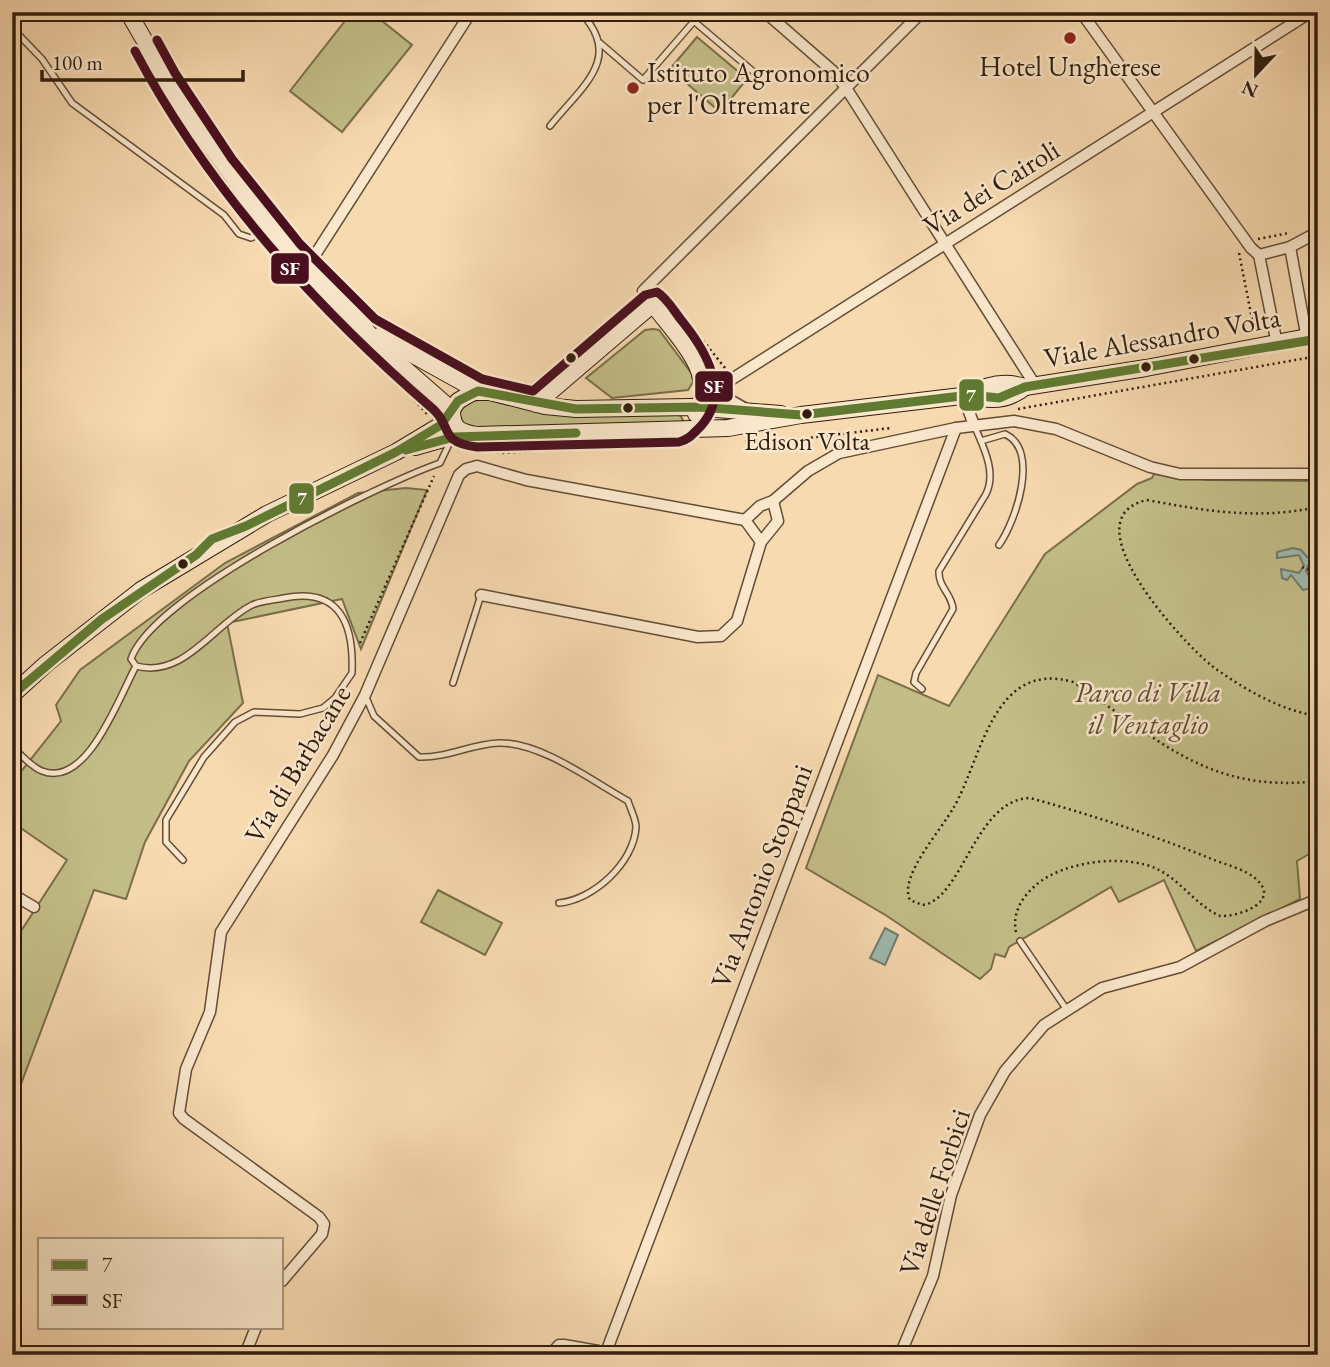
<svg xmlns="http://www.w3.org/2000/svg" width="1330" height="1367" viewBox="0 0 1330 1367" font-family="'EB Garamond',serif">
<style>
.green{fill:#c3be88;stroke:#7a6e4a;stroke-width:2}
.water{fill:#9ebab0;stroke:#727b6f;stroke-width:2}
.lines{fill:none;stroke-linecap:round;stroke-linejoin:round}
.lane-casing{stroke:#634c36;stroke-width:8}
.street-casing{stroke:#634c36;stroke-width:13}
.secondary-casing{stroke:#311d0d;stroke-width:18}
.path{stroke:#311d0d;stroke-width:2.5;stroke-dasharray:2 3.5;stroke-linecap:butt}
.lane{stroke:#fae7cc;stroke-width:5}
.street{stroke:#fae7cc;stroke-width:10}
.secondary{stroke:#fae7cc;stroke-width:16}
.bus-1-casing{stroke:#fae7cc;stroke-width:14}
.bus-2-casing{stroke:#fae7cc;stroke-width:14}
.bus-1{stroke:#607b31;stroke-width:9}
.bus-2{stroke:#490f1f;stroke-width:9}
.poi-dot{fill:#8f2418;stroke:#fae7cc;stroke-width:2.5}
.bus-dot{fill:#311d0d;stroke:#fae7cc;stroke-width:2.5}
.labels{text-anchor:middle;stroke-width:5;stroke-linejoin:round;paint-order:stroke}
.bus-label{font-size:26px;fill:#311d0d;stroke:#fae7cc}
.poi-label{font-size:28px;fill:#311d0d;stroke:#fae7cc}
.street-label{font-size:28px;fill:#311d0d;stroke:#fae7cc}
.park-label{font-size:28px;font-style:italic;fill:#5d4d32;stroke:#fae7cc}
.line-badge{stroke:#fae7cc;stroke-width:2.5}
.badge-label{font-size:19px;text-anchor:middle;font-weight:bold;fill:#fff}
</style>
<rect width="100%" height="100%" fill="#f8dab1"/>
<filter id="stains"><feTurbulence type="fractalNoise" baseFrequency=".00286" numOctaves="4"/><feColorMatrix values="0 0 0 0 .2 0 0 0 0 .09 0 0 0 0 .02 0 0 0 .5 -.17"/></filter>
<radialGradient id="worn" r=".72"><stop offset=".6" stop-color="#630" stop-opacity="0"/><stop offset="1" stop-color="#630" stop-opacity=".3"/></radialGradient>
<!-- green -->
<g class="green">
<path d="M352,12H371L412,45L342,132L290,91Z"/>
<path d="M697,37L747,79L720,112L670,69Z"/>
<path d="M653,329L659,330L692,374L693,382L688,390L612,398L586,378L645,330Z"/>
<path d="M489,399L679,414L683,420L681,423L466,429L459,415C464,401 475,400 489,399Z"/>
<path d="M1154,474L1208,480L1318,481V849L1297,861L1300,899L1196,951L1164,880L1119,902L1111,887L1009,947L1005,957L995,954L991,969L980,979L887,916L806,868L878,675L949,706L1045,554L1137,484L1152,478Z"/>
<path d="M406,488L427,490L361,649L342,599L227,623L243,703L189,761L145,842L126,899L94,890L12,1108V945L67,860L12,822V783L61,721L56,705L80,670L225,563L358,493Z"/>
<path d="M438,890L502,923L485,955L421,922Z"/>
</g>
<!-- water -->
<g class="water">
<path d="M1293,548L1301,550L1307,557L1318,550V558L1310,561L1306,571L1310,578L1318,581V586L1303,590L1291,575L1287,580L1282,578L1281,569L1299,573L1304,566L1299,555L1277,558V552Z"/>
<path d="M885,928L898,935L885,965L870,958Z"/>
</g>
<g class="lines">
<!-- lane casing -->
<g class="lane-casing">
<g id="lane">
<path d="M683,12L755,73"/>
<path d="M16,32L42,59L72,103L224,215L239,234L251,238L268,230"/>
<path d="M600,43L643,80L702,12"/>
<path d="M550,126C581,87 625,58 580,12"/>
<path d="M981,441L1005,434C1040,450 1016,521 999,545"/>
<path d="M453,683L481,595"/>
<path d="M922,689L914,682L916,673L953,609C952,594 938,587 939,571L986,494C997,472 983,446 974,425"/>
<path d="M365,695L374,716L419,757C447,758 471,744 499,743C541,742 592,781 628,801C630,808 636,819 636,827C634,863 593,900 559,903"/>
<path d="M12,747C21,754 31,767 42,771C87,789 119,697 136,666"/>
<path d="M183,860L166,842V820L204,757L235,722L254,712L300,714L323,708L335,698L352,673C354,624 340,587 284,598C274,600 261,601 252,605C214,624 184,679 136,666L131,659C153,595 375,486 440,463L450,442"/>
<path d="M1020,941L1067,1010"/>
</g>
</g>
<!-- street casing -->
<g class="street-casing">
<g id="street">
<path d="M765,12L835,73L846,88L1035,385"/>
<path d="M1081,12L1251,248L1259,255"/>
<path d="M1290,247L1318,232"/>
<path d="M306,269L471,12"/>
<path d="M653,304L643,291L922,12"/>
<path d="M1277,344L1259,255L1290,247L1307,339"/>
<path d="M700,368L718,380L732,379L1311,12"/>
<path d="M706,376L723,396L744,408"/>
<path d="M963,396L974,425"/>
<path d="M745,520L760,506L773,501L808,471L839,453L956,428L1014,421L1056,429L1150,467L1180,474H1318"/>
<path d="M745,520L761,542"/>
<path d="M481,595L698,637L721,636L737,621L761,542L778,521L773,501"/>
<path d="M12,894L34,907"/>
<path d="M282,1281L322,1234L324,1224L319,1217L184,1119L179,1113L186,1069L210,1012L221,932L333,755L365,695L459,475L466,469L477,466L526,480L745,520"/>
<path d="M245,1355L256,1327"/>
<path d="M550,1355L559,1345H564L598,1351"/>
<path d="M605,1355L956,428"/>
<path d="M900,1355L933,1276L951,1195L980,1115L1005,1071L1044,1025L1102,988L1180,967L1265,921L1318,899"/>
</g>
</g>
<!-- secondary casing -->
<g class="secondary-casing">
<g id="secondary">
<path d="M128,12L186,112L271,229L388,354L452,410"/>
<path d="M379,336L478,391"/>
<path d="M970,395C990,402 1009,400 1025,387"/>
<path d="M536,404L653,304C676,336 719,373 696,414"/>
<path d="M452,410C452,429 460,432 477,435L728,428L801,415L970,395C987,384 1006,381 1025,387L1146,368L1318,335"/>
<path d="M415,447L450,437L469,436"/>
<path d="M12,695L46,664L141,590L267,514L396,452L441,425L458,401L473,392H490L545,406L576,409L690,407L781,414"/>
</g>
</g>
<!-- path -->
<g class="path">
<path d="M1258,239L1289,233"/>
<path d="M1239,253L1254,329"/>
<path d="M280,262L311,295"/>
<path d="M662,289L725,368"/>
<path d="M361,302L386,322"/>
<path d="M407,392L428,415"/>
<path d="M1018,409L1318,356"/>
<path d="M745,441L791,440L891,428"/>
<path d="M486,450L502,453L581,448"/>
<path d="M1318,507C1258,520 1206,511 1147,500C1067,518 1183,643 1212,666C1242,688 1281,711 1318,716"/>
<path d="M1302,567L1309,570"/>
<path d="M360,643L434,476"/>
<path d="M1016,932C1012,913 1022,897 1036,885C1063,861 1127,853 1159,870C1182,882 1197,906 1220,916C1238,917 1282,902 1256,879C1245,869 1226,865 1212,859C1152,835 1092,815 1030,798C975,799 962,901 922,905L910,900C898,877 942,829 954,807C982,758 993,659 1073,682C1158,738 1207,794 1318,781"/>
</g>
<!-- lane -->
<use href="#lane" class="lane"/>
<!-- street -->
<use href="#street" class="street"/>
<!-- secondary -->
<use href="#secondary" class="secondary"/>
<!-- bus-1 casing -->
<g class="bus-1-casing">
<g id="bus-1">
<path d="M406,450L454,437L576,433"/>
<path d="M12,695L102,619L196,555L212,539L246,526L396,452L441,425L458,401L478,391L576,409L700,407L801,415L970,395L999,398L1025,387L1318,339"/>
</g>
</g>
<!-- bus-2 casing -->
<g class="bus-2-casing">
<path id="bus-2" d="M135,51C208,188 316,308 433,409C453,427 438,442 477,447L679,442C687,440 691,436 697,430C733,396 707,352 682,321C674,311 667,298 657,292L645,295L533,391L482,379L375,319L300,244L232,159L175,73L157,40"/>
</g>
<!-- bus-1 -->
<use href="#bus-1" class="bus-1"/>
<!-- bus-2 -->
<use href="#bus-2" class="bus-2"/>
</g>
<!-- markers -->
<g class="poi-dot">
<circle cx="1070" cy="38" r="7"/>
<circle cx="633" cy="88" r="7"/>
</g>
<g class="bus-dot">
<circle cx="571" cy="358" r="6"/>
<circle cx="1194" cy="359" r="6"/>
<circle cx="1146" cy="367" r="6"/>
<circle cx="628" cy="408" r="6"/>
<circle cx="807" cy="414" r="6"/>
<circle cx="183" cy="564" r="6"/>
</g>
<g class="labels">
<!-- bus labels -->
<g class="bus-label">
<text x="807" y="450">Edison Volta</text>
</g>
<!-- poi labels -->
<g class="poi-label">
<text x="1070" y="76">Hotel Ungherese</text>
<text x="647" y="82" text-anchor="start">Istituto Agronomico<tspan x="647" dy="32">per l'Oltremare</tspan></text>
</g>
<!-- street labels -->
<g class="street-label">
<text transform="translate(991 187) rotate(-32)" y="10">Via dei Cairoli</text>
<text transform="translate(1162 337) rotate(-10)" y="10">Viale Alessandro Volta</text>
<text transform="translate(297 764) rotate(-59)" y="10">Via di Barbacane</text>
<text transform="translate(761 876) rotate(-69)" y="10">Via Antonio Stoppani</text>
<text transform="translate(934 1192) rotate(-72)" y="10">Via delle Forbici</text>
</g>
<!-- park labels -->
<g class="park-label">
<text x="1148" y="702">Parco di Villa<tspan x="1148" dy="32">il Ventaglio</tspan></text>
</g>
</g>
<g class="line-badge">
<rect x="270" y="252" width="40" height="33" rx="7" fill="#490f1f"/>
<rect x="694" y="370" width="40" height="33" rx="7" fill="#490f1f"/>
<rect x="958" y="378" width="27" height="34" rx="7" fill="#607b31"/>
<rect x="288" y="482" width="27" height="33" rx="7" fill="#607b31"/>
</g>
<g class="badge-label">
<text x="290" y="275">SF</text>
<text x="714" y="393">SF</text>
<text x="971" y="402">7</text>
<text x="302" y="505">7</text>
</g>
<!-- margin -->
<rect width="1330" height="1367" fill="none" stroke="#f8dab1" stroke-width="42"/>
<rect x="14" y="14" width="1302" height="1339" fill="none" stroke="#311d0d" stroke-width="3.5"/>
<rect x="21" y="21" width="1288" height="1325" fill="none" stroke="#311d0d" stroke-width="2"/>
<!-- legend -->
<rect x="38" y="1238" width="245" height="91" fill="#fae7cc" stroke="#aa9680" stroke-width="2"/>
<rect x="52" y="1260" width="35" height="10" fill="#607b31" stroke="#aa9680" stroke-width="2"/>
<text x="102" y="1272" font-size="21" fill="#311d0d">7</text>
<rect x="52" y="1295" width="35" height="10" fill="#490f1f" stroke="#aa9680" stroke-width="2"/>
<text x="102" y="1308" font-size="21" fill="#311d0d">SF</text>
<!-- north arrow -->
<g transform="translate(1256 74) rotate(202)" stroke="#fae7cc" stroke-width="5" paint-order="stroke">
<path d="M0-5L12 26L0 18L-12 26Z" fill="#311d0d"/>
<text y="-10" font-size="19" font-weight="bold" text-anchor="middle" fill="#311d0d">N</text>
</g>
<!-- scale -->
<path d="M42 70v10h201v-10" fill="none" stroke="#311d0d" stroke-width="3.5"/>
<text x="52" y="70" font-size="21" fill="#311d0d" stroke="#fae7cc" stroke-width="5" paint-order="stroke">100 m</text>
<rect width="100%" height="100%" filter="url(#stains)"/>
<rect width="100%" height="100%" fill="url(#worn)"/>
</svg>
